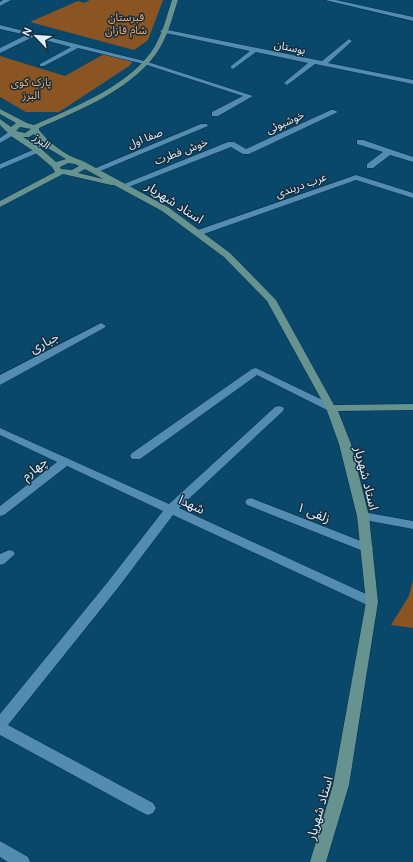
<svg xmlns="http://www.w3.org/2000/svg" width="413" height="862" viewBox="0 0 413 862" font-family="'DM Sans','Noto Sans Arabic',sans-serif">
<style>
.green{fill:#8b5523}
.lines{fill:none;stroke-linecap:round;stroke-linejoin:round}
.minor-casing{stroke:#002d47;stroke-width:1}
.secondary-casing{stroke:#002d47;stroke-width:1}
.minor{fill:#538bb1;fill-rule:evenodd}
.secondary{fill:#669390;fill-rule:evenodd}
.labels{text-anchor:middle;stroke-width:3;stroke-linejoin:round;paint-order:stroke}
.far-park-label{font-size:11px;fill:#f8aa68;stroke:#152d3d}
.far-street-label{font-size:11px;fill:#dff0fc;stroke:#152d3d}
.street-label{font-size:13px;fill:#dff0fc;stroke:#152d3d}
</style>
<rect width="100%" height="100%" fill="#0a486b"/>
<!-- green -->
<g class="green">
<path d="M90,0H163L148,40L134,50L30,22L78,1L84,3Z"/>
<path d="M104,54L134,60L129,66L59,112H26L0,97V56L65,76Z"/>
<path d="M413,580V628L391,625L409,596Z"/>
</g>
<g class="lines">
<!-- minor casing -->
<g class="minor-casing">
<g id="minor">
<path d="M3,0H11L0,6V2Z"/>
<path d="M325,0H336L413,17V21Z"/>
<path d="M0,25L148,62L253,96L218,116H212V112L243,96L144,64L78,48L44,66H40V64L71,47L33,37L0,53V48L26,35L0,29Z"/>
<path d="M163,29L322,61L349,39L352,41L351,42L328,63L413,80V84L315,64L287,85L284,83L285,82L308,63L256,52L233,69L231,68V66L250,51L161,32L160,31Z"/>
<path d="M331,110H334L338,112L249,154H243L231,147L126,188H120L119,186L228,142H234L246,149Z"/>
<path d="M201,124H207L208,126L98,172H95L91,170Z"/>
<path d="M10,131H16L17,133L0,143V138Z"/>
<path d="M357,140H363L413,157V162L390,155L373,168H367V164L383,152L357,144Z"/>
<path d="M35,149H38L42,151L0,169V164Z"/>
<path d="M356,175L413,193V198L356,180L201,235L198,236L194,233L195,231Z"/>
<path d="M101,323L106,326L104,328L0,385V375Z"/>
<path d="M256,368L335,406L336,408L331,411L327,410L257,375L140,459H132L130,456L132,453L252,369Z"/>
<path d="M279,406L283,407L284,409L283,411L179,508L377,599L378,602L377,605L372,607L367,605L173,515L117,589L8,725L153,803L156,808L153,813L148,815L143,813L0,735V714L107,583L163,511L67,466L4,515L0,516V506L57,462L0,435V428L169,504L275,407Z"/>
<path d="M251,498L371,545L373,548L371,551L367,552L363,551L247,505L245,502L247,499Z"/>
<path d="M363,512L413,521V529L359,519L357,516L359,513Z"/>
<path d="M9,550L13,551L15,554L4,564L0,565V554Z"/>
<path d="M0,841L28,857L30,862H8L0,857Z"/>
</g>
</g>
<!-- secondary casing -->
<g class="secondary-casing">
<path id="secondary" d="M172,0H178C173,15 169,32 161,46C138,87 80,110 39,128V130C49,143 66,156 83,161L168,207L230,253L276,300L334,405L413,404V410L338,411L351,444L369,516L378,602L349,785L326,862H310L333,785L366,602L357,516L339,444L326,408L267,301L224,257L162,211L114,185H111L63,174L0,207V201L55,172L52,167L32,150L11,136L0,125V119L11,127L16,123L0,114V109L27,123L34,125C73,108 133,84 155,46C163,32 167,15 172,0ZM20,127L31,129L25,133L16,131ZM34,134L41,144L66,159L56,162L38,146L23,137H29ZM68,163L75,164L79,166L72,170L61,169L60,167ZM85,169L103,179L78,173Z"/>
</g>
<!-- minor -->
<use href="#minor" class="minor"/>
<!-- secondary -->
<use href="#secondary" class="secondary"/>
</g>
<g class="labels">
<!-- far-park labels -->
<g class="far-park-label">
<text x="126" y="21">قبرستان<tspan x="126" dy="13">شام قازان</tspan></text>
<text x="31" y="86">پارک کوی<tspan x="31" dy="13">البرز</tspan></text>
</g>
<!-- far-street labels -->
<g class="far-street-label">
<text transform="translate(290 47) rotate(12)" y="4">بوستان</text>
<text transform="translate(285 122) rotate(-24)" y="4">خوشبوئی</text>
<text transform="translate(145 138) rotate(-22)" y="4">صفا اول</text>
<text transform="translate(42 141) rotate(38)" y="4">البرز</text>
<text transform="translate(181 151) rotate(-21)" y="4">خوش فطرت</text>
<text transform="translate(301 185) rotate(-20)" y="4">عرب دربندی</text>
</g>
<!-- street labels -->
<g class="street-label">
<text transform="translate(175 202) rotate(33)" y="5">استاد شهریار</text>
<text transform="translate(44 342) rotate(-28)" y="5">جباری</text>
<text transform="translate(34 468) rotate(-38)" y="5">چهارم</text>
<text transform="translate(367 478) rotate(76)" y="5">استاد شهریار</text>
<text transform="translate(192 504) rotate(25)" y="5">شهدا</text>
<text transform="translate(314 512) rotate(22)" y="5">زلفی ۱</text>
<text transform="translate(319 808) rotate(-74)" y="5">استاد شهریار</text>
</g>
</g>
<!-- north arrow -->
<g transform="translate(36 36) rotate(295)" stroke="#152d3d" stroke-width="3" paint-order="stroke">
<path d="M0-3L7 15L0 10L-7 15Z" fill="#dff0fc"/>
<text y="-6" font-size="11" font-weight="bold" text-anchor="middle" fill="#dff0fc">N</text>
</g>
</svg>
